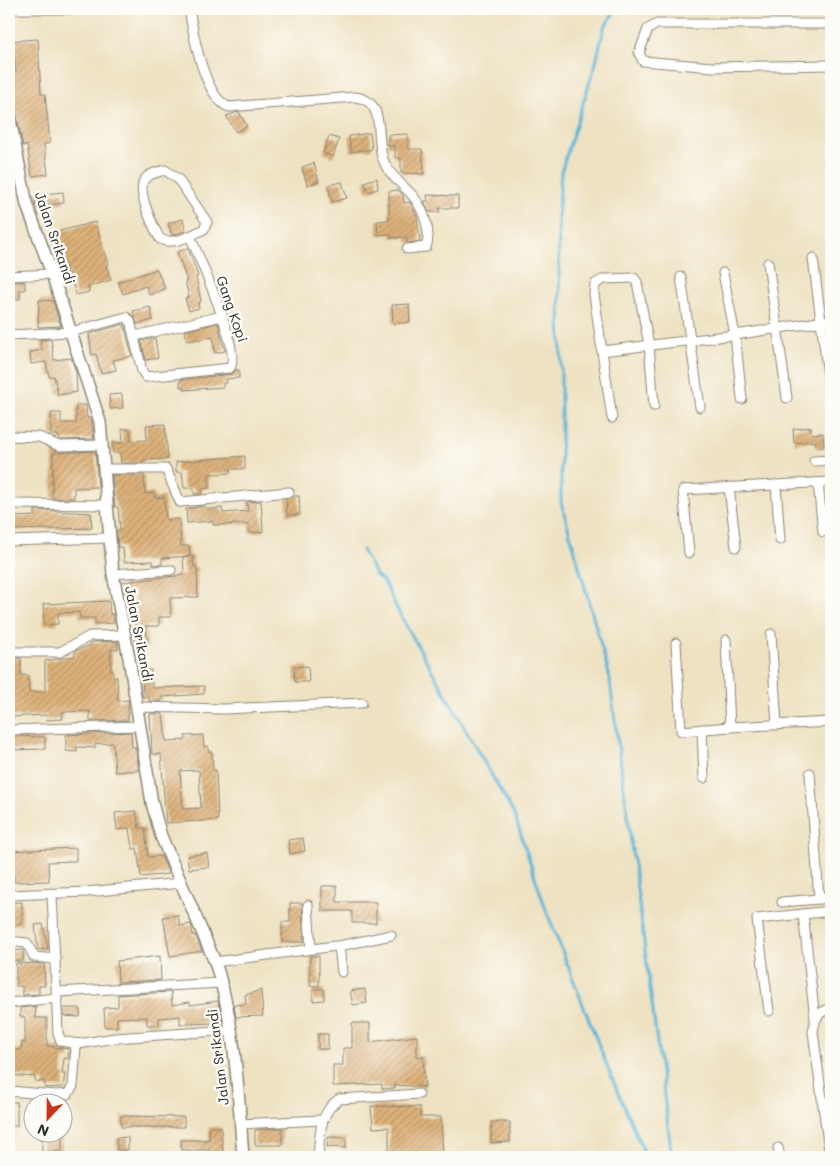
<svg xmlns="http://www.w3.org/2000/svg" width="840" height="1166" viewBox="0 0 840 1166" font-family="Mali,sans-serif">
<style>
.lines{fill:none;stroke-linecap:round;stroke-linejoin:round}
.stream{stroke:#5bb5d8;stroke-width:3}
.building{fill:url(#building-hatch);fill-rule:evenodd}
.minor-casing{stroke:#8c8676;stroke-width:11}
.tertiary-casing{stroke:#8c8676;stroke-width:14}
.minor{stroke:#fff;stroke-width:9}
.tertiary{stroke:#fff;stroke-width:11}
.labels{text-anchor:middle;stroke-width:5;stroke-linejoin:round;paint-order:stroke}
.street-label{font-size:14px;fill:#2b2b2b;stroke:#fdfcf7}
</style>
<defs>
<pattern id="building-hatch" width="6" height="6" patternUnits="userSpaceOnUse" patternTransform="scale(1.25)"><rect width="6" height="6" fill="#deb27b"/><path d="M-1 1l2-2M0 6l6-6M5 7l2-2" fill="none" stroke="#b49165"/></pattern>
</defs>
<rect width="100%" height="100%" fill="#fdfcf7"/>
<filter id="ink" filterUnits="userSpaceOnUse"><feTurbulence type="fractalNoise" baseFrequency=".02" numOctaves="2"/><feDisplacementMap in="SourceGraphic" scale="10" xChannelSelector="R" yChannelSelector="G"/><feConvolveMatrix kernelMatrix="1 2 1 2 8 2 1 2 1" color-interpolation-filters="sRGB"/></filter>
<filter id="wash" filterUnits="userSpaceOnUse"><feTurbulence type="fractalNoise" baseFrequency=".0096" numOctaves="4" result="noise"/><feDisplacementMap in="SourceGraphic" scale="20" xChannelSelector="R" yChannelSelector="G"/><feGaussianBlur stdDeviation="1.12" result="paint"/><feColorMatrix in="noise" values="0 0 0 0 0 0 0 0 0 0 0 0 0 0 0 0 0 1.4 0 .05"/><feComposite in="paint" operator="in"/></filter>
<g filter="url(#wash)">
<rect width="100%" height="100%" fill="#eee2c2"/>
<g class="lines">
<!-- stream -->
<g class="stream">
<path d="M616,9L604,28L595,66L561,172L558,217L561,355V502L609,674L672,1157"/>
<path d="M362,550L376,575L384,582L399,613L514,814L546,910L611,1076L646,1157"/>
</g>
</g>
<g id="blocks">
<!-- building -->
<g class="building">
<path d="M38,39L41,94H45L50,143L44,144L48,174L32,176L27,145L23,146L16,112L12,73L16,72L14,54H9V41Z"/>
<path d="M239,112L247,126L236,132L226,116Z"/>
<path d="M370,133L372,149L351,152L349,136Z"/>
<path d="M408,134V149H422L424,174L401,173V158H395V146H388V135Z"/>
<path d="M329,136L339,139L333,157L323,153Z"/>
<path d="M314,163L319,182L307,185L302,167Z"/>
<path d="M377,178L378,189L368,192L364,182Z"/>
<path d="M342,182L347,198L332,202L328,185Z"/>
<path d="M398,190L403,195L404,203L410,202L417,216L420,241L407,243V237L391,238V234L378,235L377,221L389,220V191Z"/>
<path d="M63,192L64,203L36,206L35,195Z"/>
<path d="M427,195L458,196V208H439L440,212H429L424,201H428Z"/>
<path d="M183,219L186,231L172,235L168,223Z"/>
<path d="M95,222L108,264L106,265L111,280L88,287L89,292L76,295L70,273L67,274L56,232Z"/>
<path d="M188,248L198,276L196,277L201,302L198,303L199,308L189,311L185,298L189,297L185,281H187L177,252Z"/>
<path d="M157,269L165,289L149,295L146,286L123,294L118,282Z"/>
<path d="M11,282H25V290H20V299H11Z"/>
<path d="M39,300L53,301L61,326L38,327Z"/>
<path d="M409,304L410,322L393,324L392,305Z"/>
<path d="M150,307L153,320L137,324L133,311Z"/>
<path d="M218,323L225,351L215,353L213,337L187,341L185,331Z"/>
<path d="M124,324L132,356L113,360L116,370L101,373L96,354L92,355L89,334Z"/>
<path d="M155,338L158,358L146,360L141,341Z"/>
<path d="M51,339L54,360L71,358L76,372L77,392L58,395L54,376L49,377L46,362L31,364L30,352L42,350L40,340Z"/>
<path d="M236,370H239V378L226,379L227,383H223V387L184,390V387H180V380L231,374Z"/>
<path d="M122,394L123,408L110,409L109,395Z"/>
<path d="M76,405H86L87,418H91L94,439L60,440L58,435H51V413H61V423H76Z"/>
<path d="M165,424L168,459L143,460V463H121L120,453H113L112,443H123L122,429H130L131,441L147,440L146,425Z"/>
<path d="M811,427V434L823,433L824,447L816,448L815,441L794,443L793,429Z"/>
<path d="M95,451L98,487L74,488V498H52L53,453Z"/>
<path d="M245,456V469H230L231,473L209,474V488L202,489V494H194V488H184L182,472H176V462Z"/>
<path d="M112,475H144L145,494L154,493L155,498L164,497L166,520L179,519L181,546H189L190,556L162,558V564L153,565V561L124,562L123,547H118L117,530H120L118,507H115Z"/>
<path d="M293,496H299L300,515H287L286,499Z"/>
<path d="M261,501L263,532L249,533V524L213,525V521L187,523L186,509L203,506L209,509L222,508L223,513L248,511L247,502Z"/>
<path d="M35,510L91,513L92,528L15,530V517L35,516Z"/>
<path d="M193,556L194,567H197L198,597L170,598L171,617H159V626H146L148,647L135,648V591L124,592L122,582L184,575L183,557Z"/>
<path d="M109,601L110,614H113L114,623L95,624V618H80L79,612L58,613V624L44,625L43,604Z"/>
<path d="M117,641L118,649L111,650V671L113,670V677H117L118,701L128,700V720L90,721V711L62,712L63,719L47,720L46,715L9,717V696H13L9,658H21V675H28L29,692H45V661L75,656V651L89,646L92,642Z"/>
<path d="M308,666L309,682H295L294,667Z"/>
<path d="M142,670H151L152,688L204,686V694L162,697V701H149V697H143Z"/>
<path d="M150,714H163L166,741L186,740L185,736L203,735L204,747L208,746L209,752H212L213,770H216L218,820L166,823L161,754H152ZM199,770L201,808L183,809L180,771Z"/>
<path d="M131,732L132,747H135L139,770L115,772L113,743L95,744V748L77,747V752L66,751V735Z"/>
<path d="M9,736L45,737V749L9,750Z"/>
<path d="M136,811L139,828H145L148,857L161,856L169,874L141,877L137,848L132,849L129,828L117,830L115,813Z"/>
<path d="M303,838L305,851L290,854L288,840Z"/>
<path d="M76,848V861L48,862L49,881L14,882V874H9V851Z"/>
<path d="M207,853L209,867L189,869L187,856Z"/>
<path d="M322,886H337V902H376V923H352V911H322Z"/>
<path d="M22,902V924L9,925V903Z"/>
<path d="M290,903H302L304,942H282V922H290Z"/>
<path d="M178,915L180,926L191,924L193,936L195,935L202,951L170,956L163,917Z"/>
<path d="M43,924L48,949L38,950L35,925Z"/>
<path d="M23,950V961H9V951Z"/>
<path d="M160,956L161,980L118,982L117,961Z"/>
<rect x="310" y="956" width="9" height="30"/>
<path d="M16,963L44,964L45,986H39V994L22,995V986H16Z"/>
<path d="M313,989H324V1000L313,1001Z"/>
<path d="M365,989L367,1003L353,1005L350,991Z"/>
<path d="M261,990L263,1016L236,1017L234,1005L246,1004L245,995Z"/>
<path d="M171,992L172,1005L190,1002V1005L218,1001L222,1023L180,1024V1016L159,1018V1025H147V1017L117,1018V1027H105L104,1008L118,1007V995Z"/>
<path d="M36,1006L35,1018H47V1046L69,1049L68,1059L64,1058L62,1074H65L63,1087L45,1088V1082L35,1081V1077L9,1075V1049L21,1050L22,1042L25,1043V1017H20V1008Z"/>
<path d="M63,1008H80V1017L64,1016Z"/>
<path d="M352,1023H370V1042L417,1036V1057L423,1056L425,1087L395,1085V1088L382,1089V1084L333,1086V1065H343V1048H352Z"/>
<rect x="318" y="1034" width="10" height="15"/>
<rect x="9" y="1102" width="8" height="24"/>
<path d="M371,1106L420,1107V1117H441L443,1156H431V1153L389,1154V1127L373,1128Z"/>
<path d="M121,1116L184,1117V1127H121Z"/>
<path d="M491,1122H510V1142L491,1143Z"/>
<path d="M209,1127H221L223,1153H210V1150H181V1140H209Z"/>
<path d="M282,1128V1145H255V1130Z"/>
<path d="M42,1134H62V1151L42,1152Z"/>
<path d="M128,1137V1150H117L116,1138Z"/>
<path d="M328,1137L346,1138V1148L327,1147Z"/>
</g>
</g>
</g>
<g filter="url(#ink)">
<use href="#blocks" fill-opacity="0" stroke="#8c8676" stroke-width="1"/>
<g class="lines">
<!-- minor casing -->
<g class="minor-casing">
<g id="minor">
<path d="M9,9H82"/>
<path d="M189,9C193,33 204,98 229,107L354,97C390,100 373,143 385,164C391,177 404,186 413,196C423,208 432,232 426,247L407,249"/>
<path d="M831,24H657L648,29L639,53L643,61L712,67L831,65"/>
<path d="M165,170L178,179L207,222L204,229C192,235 173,246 160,239C154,228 134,188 146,178C150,173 159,172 165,170Z"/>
<path d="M813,258L831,399"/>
<path d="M768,263L787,398"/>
<path d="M723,273L735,335L742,399"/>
<path d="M9,276L52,274"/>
<path d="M681,277L700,407"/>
<path d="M9,335L71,332L126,317L130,320L142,371L146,377L230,368C242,351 199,258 190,236"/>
<path d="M135,336L222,316"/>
<path d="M602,351L594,294L595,284L604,279L634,278L637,282L649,345L654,406"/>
<path d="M612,418L602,351L735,335L831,320"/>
<path d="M9,436L39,437L59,446L102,445"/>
<path d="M814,461L831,460"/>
<path d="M104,469H166L180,502L289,492"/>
<path d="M818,483L823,532"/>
<path d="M776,485L780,540"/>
<path d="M729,487L736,547"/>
<path d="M14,504L107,505"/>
<path d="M9,541L109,538"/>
<path d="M689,553L683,490L831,482"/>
<path d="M113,574L171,570"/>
<path d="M771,634L777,725"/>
<path d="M726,640L730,727L831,722"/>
<path d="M676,643L681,731L730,727"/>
<path d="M9,652H60L90,636L125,635"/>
<path d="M137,707L224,709L362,703"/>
<path d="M702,729L704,778"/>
<path d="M9,730L139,726"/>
<path d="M810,773L819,899"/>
<path d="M52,893L58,1033L61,1041L78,1044"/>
<path d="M9,895L87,892L182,883"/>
<path d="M782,902L831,898"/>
<path d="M308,905L311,949"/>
<path d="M803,914L815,1019"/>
<path d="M9,941L27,943L34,957L56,959"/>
<path d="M339,946L391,935"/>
<path d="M215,962L335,946H339L342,972"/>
<path d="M57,992L222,983"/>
<path d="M9,1003L57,998"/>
<path d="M769,1011L757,919L831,911"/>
<path d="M9,1091L56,1095L68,1094L73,1086L76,1047L78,1044L115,1038L232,1030"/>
<path d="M240,1124L322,1120"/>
<path d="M778,1148L780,1157"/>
<path d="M318,1157C320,1135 319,1113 339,1099L419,1094"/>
<path d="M830,1157L813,1032C815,1018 818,1012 831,1008"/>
</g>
</g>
<!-- tertiary casing -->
<g class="tertiary-casing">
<path id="tertiary" d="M9,115L27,205L52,274L100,422L113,574L129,658L152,803L161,836L215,962C236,1026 238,1091 243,1157"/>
</g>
<!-- minor -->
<use href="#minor" class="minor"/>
<!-- tertiary -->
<use href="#tertiary" class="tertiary"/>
</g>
</g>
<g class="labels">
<!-- street labels -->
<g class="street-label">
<text transform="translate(55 238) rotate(71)" y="5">Jalan Srikandi</text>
<text transform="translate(232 309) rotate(71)" y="5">Gang Kopi</text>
<text transform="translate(139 634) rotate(79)" y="5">Jalan Srikandi</text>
<text transform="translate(218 1057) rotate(-97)" y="5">Jalan Srikandi</text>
</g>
</g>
<!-- margin -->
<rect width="840" height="1166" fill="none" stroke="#fdfcf7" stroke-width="30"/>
<!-- north arrow -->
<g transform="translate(48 1118) rotate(202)"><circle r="24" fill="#fdfcf7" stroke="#a9a8a5"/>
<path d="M0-4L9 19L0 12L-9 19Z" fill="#c8321e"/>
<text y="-8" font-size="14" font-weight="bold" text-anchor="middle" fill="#2b2b2b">N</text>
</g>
</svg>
